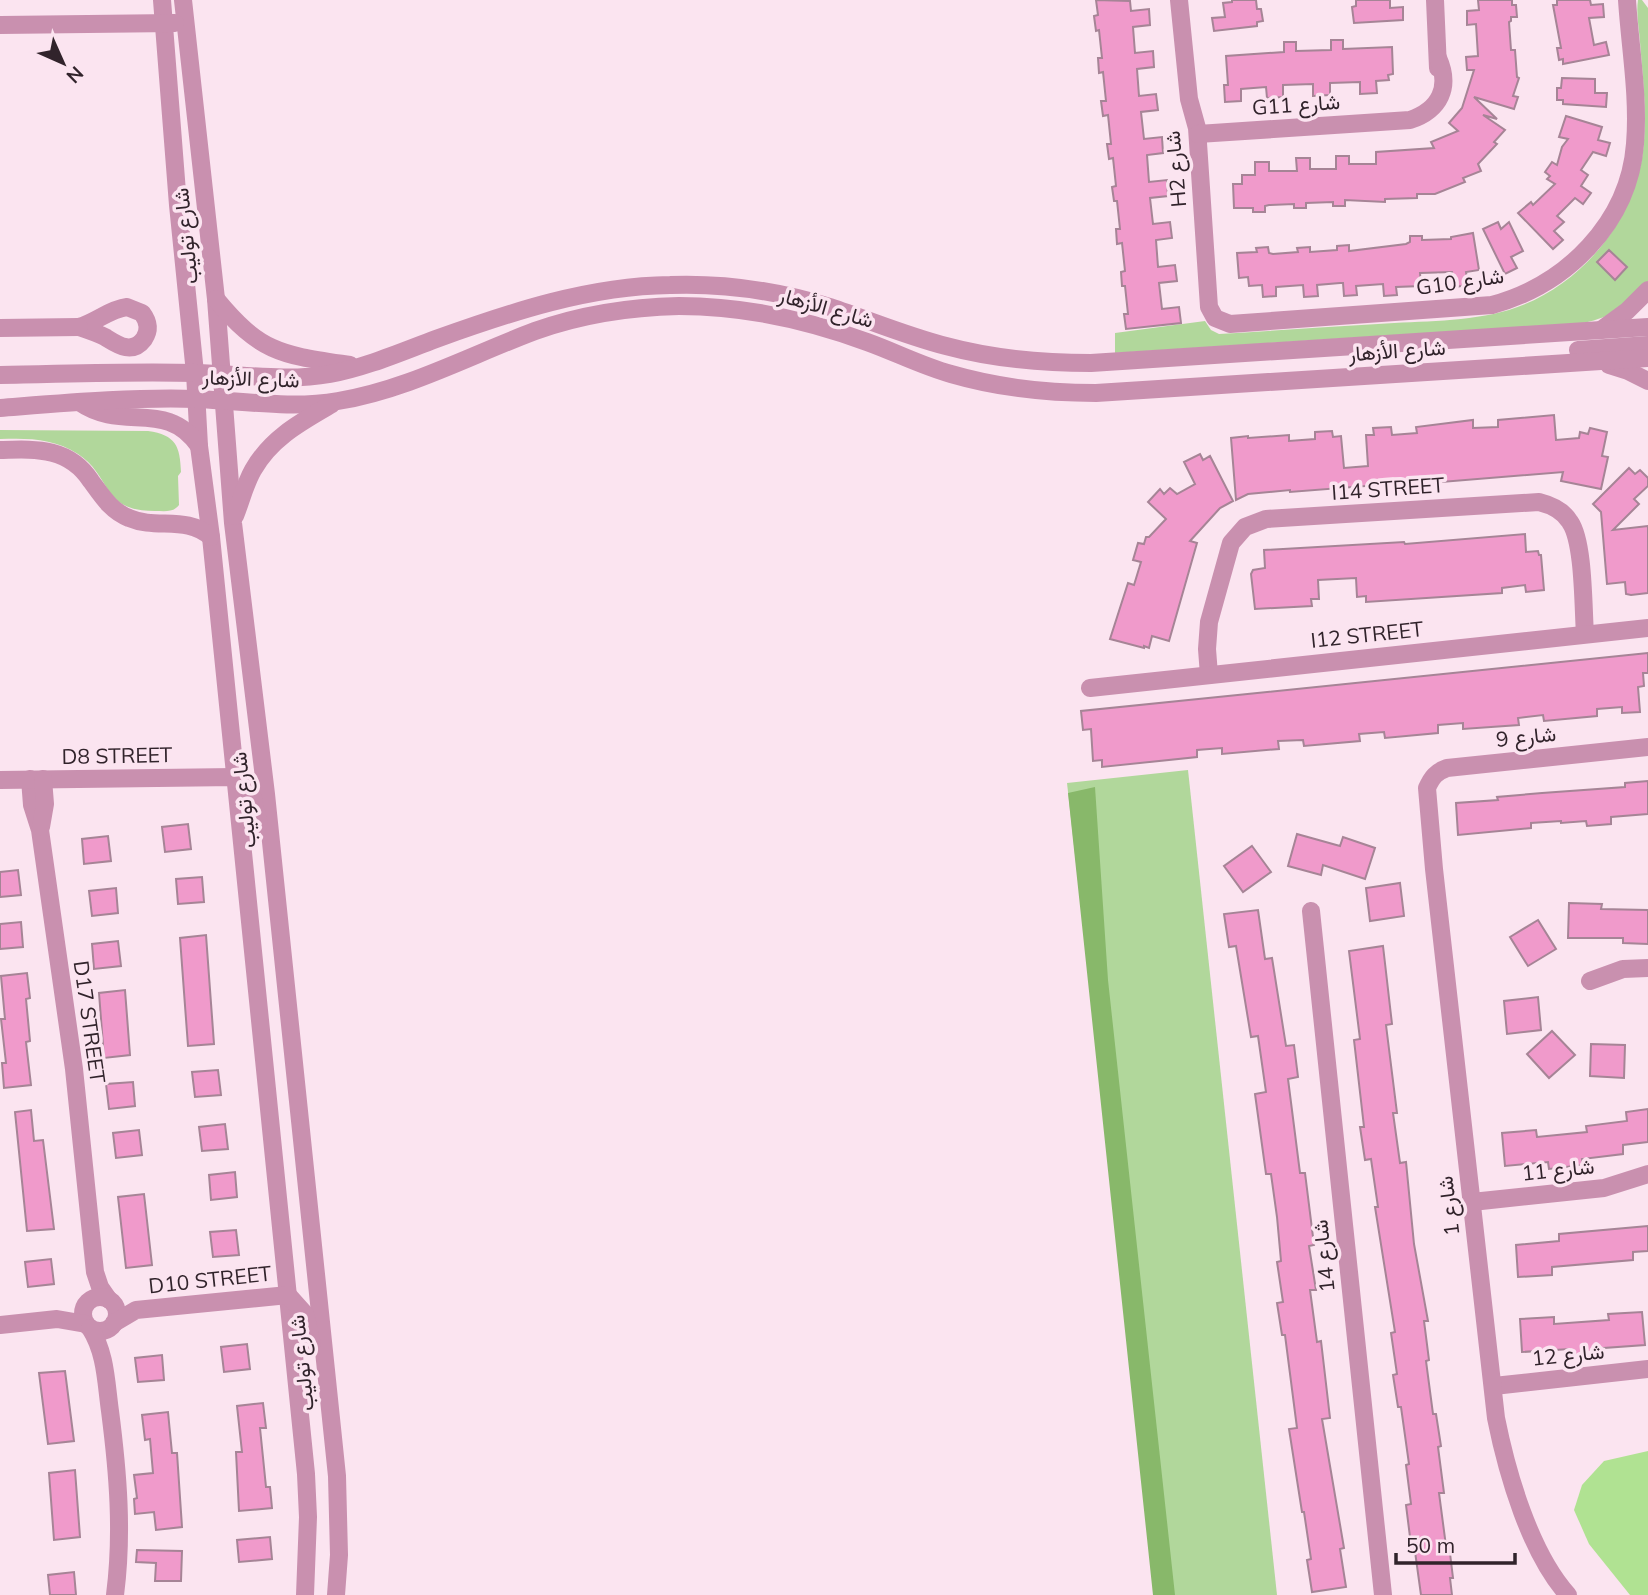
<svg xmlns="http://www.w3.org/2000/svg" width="1648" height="1595" viewBox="0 0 1648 1595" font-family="Mulish,Vazirmatn,sans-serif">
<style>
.green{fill:#b1d79b}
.forest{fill:#88b86a}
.water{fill:#b0e292}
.building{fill:#f09acb;stroke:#a68496;stroke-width:2}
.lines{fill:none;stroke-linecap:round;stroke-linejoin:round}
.minor{stroke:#c990af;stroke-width:18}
.labels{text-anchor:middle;stroke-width:7;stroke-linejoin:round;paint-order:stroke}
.street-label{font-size:21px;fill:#31232b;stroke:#fbe4f0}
</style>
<rect width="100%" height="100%" fill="#fbe4f0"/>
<!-- green -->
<g class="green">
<path d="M1638,0H1642L1648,8V281C1628,304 1614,317 1583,323L1115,353V333L1205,321L1211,330L1219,334C1272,331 1325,327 1378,324C1421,321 1468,322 1509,310C1577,289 1630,227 1642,158C1648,120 1643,80 1640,42C1639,28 1636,14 1638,0Z"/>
<path d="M0,430L148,431C176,435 180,446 181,472L178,476L179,505C173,513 164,511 155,511C100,511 113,477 78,454C54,438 27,438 0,439Z"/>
<path d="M1188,770L1277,1595H1158L1067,783Z"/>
</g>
<!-- forest -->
<path class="forest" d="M1095,787L1108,980L1175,1595H1153L1068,793Z"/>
<!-- water -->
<path class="water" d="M1648,1451V1595H1630L1589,1544L1574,1510L1582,1485L1604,1461Z"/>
<!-- building -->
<g class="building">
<path d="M1096,0L1130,1L1131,11L1149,9L1150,25L1133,27L1135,53L1153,51L1154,67L1137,69L1139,96L1156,94L1158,110L1141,112L1144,139L1162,137L1163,153L1147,155L1149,182L1167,180L1168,196L1150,198L1153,224L1170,222L1172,238L1156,240L1158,267L1175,265L1177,281L1159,283L1162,309L1179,307L1181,323L1126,329L1124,314H1128L1125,286H1122L1121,272L1125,271L1122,243L1117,244L1116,229H1120L1117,201H1114L1112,187L1116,186L1113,158L1109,159L1107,144H1111L1108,115L1103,116L1101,101H1106L1103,72L1099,73L1098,58H1102L1099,30L1096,31L1094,16L1098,15Z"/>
<path d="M1232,0H1256L1257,9H1261L1263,21L1257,22V26L1214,31L1212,18L1225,17L1223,3L1232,2Z"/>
<path d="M1356,0H1390V8L1403,7V20L1354,23L1352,7L1356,6Z"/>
<path d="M1478,0H1512V5H1516L1517,17H1511V21L1509,22L1511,50H1515L1517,77L1519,78L1513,96L1518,97L1514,109L1474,97L1497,119L1483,115L1505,130L1494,142L1497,144L1478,164L1481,171L1463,178L1465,182L1435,194H1417V198L1385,199V202L1345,200V206H1333V202L1306,203V208H1294V204L1269,205L1265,206V212H1253V208H1234L1233,184H1242V175H1255V162H1269V171H1297L1296,158H1310V169H1336V156H1349V164H1376V152L1434,148L1431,142L1458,131L1449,123L1462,108L1474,70H1467L1466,57L1478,56L1476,24L1467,25V11L1479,10Z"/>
<path d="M1557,0H1590L1591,5L1603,4L1604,17L1589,18L1594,45L1606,42L1609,55L1563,64V59L1559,60L1557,48H1561L1553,5H1557Z"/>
<path d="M1331,40H1343V49L1392,47L1393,74L1388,75L1389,80L1376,81L1377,93L1360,94V82L1330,83V95L1313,96V84L1283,85V97L1267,98L1266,87L1241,89V101L1225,102L1224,85H1228L1226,56L1284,52V42H1296V51L1331,50Z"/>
<path d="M1562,78L1595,79V93H1607L1606,107L1563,104V100H1557V88H1561Z"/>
<path d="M1566,116L1602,127L1598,140L1610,143L1606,156L1593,152L1581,170L1588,175L1581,186L1591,193L1583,204L1575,198L1557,216L1564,222L1554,231L1563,240L1553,249L1518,213L1531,202L1533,205L1555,184L1547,179L1550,176L1545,172L1552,162L1557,165L1562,147L1568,139L1559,137Z"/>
<path d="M1498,222L1501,229L1509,222L1523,251L1511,257L1517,268L1505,274L1483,229Z"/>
<path d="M1473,233L1479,270L1466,272L1468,285L1455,287L1452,272L1420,273L1421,286L1396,287L1397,295L1384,296L1383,284L1356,286L1357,295L1344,296L1343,283H1340L1317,285L1318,296L1304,297L1303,285L1276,287V296L1263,297L1262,285L1249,286L1248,277L1239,278L1237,253L1257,252L1256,248L1268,247L1269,253L1273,254L1298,252L1297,248L1310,247V252L1337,250V246L1349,245V251L1406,244L1410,242V236H1422V240L1451,239V237Z"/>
<path d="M1609,250L1627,267L1615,280L1597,262Z"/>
<path d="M1554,415L1556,440L1579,438L1580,432L1588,434L1590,428L1607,432L1602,456L1608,457L1601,489L1561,481L1563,472L1405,485L1404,483L1290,492V490L1248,494L1236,500L1231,438L1248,436V438L1289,435V441L1315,439V432L1332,431L1333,437L1341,436L1344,468L1368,466L1366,435H1374L1373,428L1391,427L1392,435L1417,433L1416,427L1473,420V428L1498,427V420Z"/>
<path d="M1200,454L1203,460L1210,456L1233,501L1220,508L1190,541L1197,543L1169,641L1152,636L1149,648L1144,646V648L1110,639L1128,583L1134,585L1141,562L1133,560L1138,543L1144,544L1146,537H1149L1166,519L1148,502L1160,489L1164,494L1170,488L1177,494L1195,484L1184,462Z"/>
<path d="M1629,468L1635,474L1640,470L1648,478V486L1634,499L1639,504L1613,530L1648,526V593L1631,595L1626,594L1625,582L1607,584L1601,512L1593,504Z"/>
<path d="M1525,534L1526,552L1538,551L1539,555H1541L1544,590L1526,592L1525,585L1502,588V593L1366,602V596L1357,597L1356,578L1318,580L1319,599H1311L1312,606L1255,609L1251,574L1253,570L1265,568L1264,550L1404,542L1405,544Z"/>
<path d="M1648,653V673H1643L1644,686L1638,687L1640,712L1622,713V707L1597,709V716L1544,721L1543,715L1518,718L1519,725L1463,729V723L1438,725V733L1385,738L1384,732L1359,734L1360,741L1304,746L1303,740L1278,741L1279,749L1222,754V748L1197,750V757L1102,767V760L1093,761L1091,729L1083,730L1081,711Z"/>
<path d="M1648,781V814L1611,817V824L1587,826L1586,821L1561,823V821L1531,823V828L1458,835L1456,803L1498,800L1497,797L1542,793L1625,787V783Z"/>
<path d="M188,824L191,849L165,852L162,827Z"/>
<path d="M1297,834L1340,846L1343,837L1375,848L1365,879L1323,865L1321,875L1288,866Z"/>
<path d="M108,836L111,861L84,864L82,839Z"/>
<path d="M1252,846L1271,872L1243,892L1224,866Z"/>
<path d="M18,870L21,895L0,897V872Z"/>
<path d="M202,877L204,902L178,904L176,879Z"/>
<path d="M1400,883L1404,916L1370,921L1366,888Z"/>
<path d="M116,888L118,913L92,916L89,891Z"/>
<path d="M1569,903L1602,904L1601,909L1648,910V944L1623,943V938H1568Z"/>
<path d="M1258,910L1265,959L1272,958L1286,1046L1294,1045L1298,1077L1288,1079L1300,1173H1305L1314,1245L1309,1246L1316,1290H1310L1317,1342L1321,1341L1330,1418L1322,1419L1344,1548L1340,1549L1346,1587L1312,1592L1307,1560L1311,1559L1304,1512H1302L1289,1429L1297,1428L1285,1335H1282L1277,1303L1283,1302L1277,1262L1281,1261L1277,1217L1271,1174H1266L1255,1094L1266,1092L1258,1036L1251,1037L1236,946L1229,947L1224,914Z"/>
<path d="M1538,920L1556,949L1528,966L1510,937Z"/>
<path d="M21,922L23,947L0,949V924Z"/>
<path d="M206,935L214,1044L188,1046L180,938Z"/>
<path d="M118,941L121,966L94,969L92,944Z"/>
<path d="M1383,946L1392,1024L1386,1025L1397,1113H1393L1400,1163L1406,1162L1414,1244L1428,1321H1424L1429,1360L1426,1361L1433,1414H1436L1441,1446L1438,1447L1444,1493H1439L1446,1546L1449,1545L1453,1578H1450L1452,1595H1421L1413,1537H1410L1406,1505L1411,1504L1406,1465L1409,1464L1401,1407H1398L1393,1375L1397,1374L1391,1333L1395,1332L1375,1207H1378L1371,1159L1365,1160L1360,1127H1364L1354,1040L1360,1039L1349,951Z"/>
<path d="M27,973L30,998L26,999L30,1041L26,1042L31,1085L4,1088L2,1063H6L1,1019H5L1,976Z"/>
<path d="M125,990L130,1055L104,1058L99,993Z"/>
<path d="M1538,997L1541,1030L1507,1034L1504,1001Z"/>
<path d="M1552,1031L1575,1055L1549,1078L1527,1054Z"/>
<path d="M1591,1044L1625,1045L1624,1078L1590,1076Z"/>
<path d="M218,1070L221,1095L195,1097L192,1072Z"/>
<path d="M133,1082L135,1106L109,1109L106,1084Z"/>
<path d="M1648,1109V1142L1623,1145V1154L1582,1159L1583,1165L1549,1169L1548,1162L1505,1166L1502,1133L1536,1130L1537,1137L1587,1132L1586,1126L1627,1121L1626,1112Z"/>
<path d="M31,1110L34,1141L43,1140L54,1229L27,1231L15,1112Z"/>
<path d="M225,1124L228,1149L202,1151L199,1127Z"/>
<path d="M139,1130L142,1155L116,1158L113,1133Z"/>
<path d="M235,1172L237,1197L211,1200L209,1175Z"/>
<path d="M144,1194L152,1265L126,1268L118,1197Z"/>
<path d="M1648,1226V1251L1633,1252V1260L1552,1267V1275L1518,1277L1516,1245L1559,1241V1234Z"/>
<path d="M236,1230L239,1255L213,1257L210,1232Z"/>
<path d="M51,1259L54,1284L28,1287L25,1262Z"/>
<path d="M1642,1312L1645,1345L1604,1348V1353L1570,1356V1349L1522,1352L1520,1319L1554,1317V1324L1609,1320L1608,1314Z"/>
<path d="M247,1344L250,1369L224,1372L221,1347Z"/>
<path d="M162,1355L164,1380L138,1382L135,1358Z"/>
<path d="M65,1371L74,1441L48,1444L39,1373Z"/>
<path d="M263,1403L266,1428H260L266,1487H270L272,1508L239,1511L236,1452H242L237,1406Z"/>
<path d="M168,1412L172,1453H177L182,1527L156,1530L154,1512L135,1514L134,1499L137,1498L134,1475L153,1473L150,1439L145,1440L142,1415Z"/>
<path d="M75,1470L80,1537L54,1540L49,1473Z"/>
<path d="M270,1537L272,1559L239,1562L237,1540Z"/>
<path d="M137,1550L182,1551L181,1581H155L156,1563L136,1562Z"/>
<path d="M74,1572L76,1595H50L48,1575Z"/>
</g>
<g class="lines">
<!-- minor -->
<g class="minor">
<path d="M162,0L178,205L195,373L199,446L211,537L306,1474L308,1517L305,1595"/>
<path d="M183,0L216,299L233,523L266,794L337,1476L339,1555L336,1595"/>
<path d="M1179,0L1189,99L1197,128L1209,307L1215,318L1230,324L1492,305C1566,285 1629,223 1635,144C1639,97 1630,47 1627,0"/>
<path d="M1435,0L1438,68"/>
<path d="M0,25L175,23"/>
<path d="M1198,134L1410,120C1440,110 1451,87 1438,58"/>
<path d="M216,299C261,354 283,355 350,365"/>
<path d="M127,307L142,313C148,321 150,330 144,339C132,355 118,345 105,337C97,333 88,330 79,327C96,322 110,309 127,307Z"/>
<path d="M0,328L79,327"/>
<path d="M1601,330L1627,311L1648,290"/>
<path d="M1578,350L1648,345"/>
<path d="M1609,365L1628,371L1648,381"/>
<path d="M0,375C65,374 131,371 196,373C240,374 286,382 330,374C367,367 401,352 436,339C511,312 589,286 670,285C724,283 778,291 830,307C869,320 907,336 946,346C994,359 1042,363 1091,363L1648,327"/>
<path d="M79,402C123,433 166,398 199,446"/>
<path d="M0,408C65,403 132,397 197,399C244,401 292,409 338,401C406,390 471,355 535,331C580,315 631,307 679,306C743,306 807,320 867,342C895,352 922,366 951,374C999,388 1047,393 1096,393L1648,358"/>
<path d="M0,450C36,449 69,447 91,481C102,496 111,511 129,518C157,530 186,515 211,537"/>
<path d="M235,516C241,501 245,484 253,470C271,438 301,422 332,404"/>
<path d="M1209,675L1207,649L1209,622L1231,543L1245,527L1266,519L1539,502C1551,505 1563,510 1570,522C1584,542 1583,607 1585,634"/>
<path d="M1090,688L1648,628"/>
<path d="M30,779L32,805L40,830L74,1069L95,1272L100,1287L109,1300"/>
<path d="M0,780L235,777L252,795L259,824"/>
<path d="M41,827L45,804L43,779"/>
<path d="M1311,911L1383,1595"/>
<path d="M1590,981L1623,969L1648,968"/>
<path d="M1472,1202L1604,1188L1648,1174"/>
<circle cx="100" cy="1314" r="17"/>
<path d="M114,1323L136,1310L288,1295L305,1314L312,1344"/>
<path d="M0,1325L57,1319L86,1324"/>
<path d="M90,1328C106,1353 106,1383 110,1411C118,1473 123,1533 115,1595"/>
<path d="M1494,1386L1648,1369"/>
<path d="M1568,1595C1530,1553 1507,1473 1496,1418L1434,869L1427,788C1432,777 1436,772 1447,768L1648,747"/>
</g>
</g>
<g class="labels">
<!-- street labels -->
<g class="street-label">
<text transform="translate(1296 105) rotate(-4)" y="7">G11 شارع</text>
<text transform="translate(1176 169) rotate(-95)" y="7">H2 شارع</text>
<text transform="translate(186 236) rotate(-96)" y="7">شارع توليب</text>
<text transform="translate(1460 282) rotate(-8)" y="7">G10 شارع</text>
<text transform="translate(826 308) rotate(16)" y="7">شارع الأزهار</text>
<text transform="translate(1397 351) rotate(-4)" y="7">شارع الأزهار</text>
<text transform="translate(251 379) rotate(2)" y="7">شارع الأزهار</text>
<text transform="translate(1388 489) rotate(-4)" y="7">I14 STREET</text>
<text transform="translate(1367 635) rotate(-6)" y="7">I12 STREET</text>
<text transform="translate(1526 737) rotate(-6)" y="7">شارع 9</text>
<text transform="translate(117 756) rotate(-1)" y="7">D8 STREET</text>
<text transform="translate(244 800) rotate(-96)" y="7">شارع توليب</text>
<text transform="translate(89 1022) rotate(82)" y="7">D17 STREET</text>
<text transform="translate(1558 1170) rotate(-6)" y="7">شارع 11</text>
<text transform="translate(1449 1206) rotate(-97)" y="7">شارع 1</text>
<text transform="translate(1324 1256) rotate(-96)" y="7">شارع 14</text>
<text transform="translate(210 1280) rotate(-6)" y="7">D10 STREET</text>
<text transform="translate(1568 1355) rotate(-6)" y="7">شارع 12</text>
<text transform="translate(302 1363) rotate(-96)" y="7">شارع توليب</text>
</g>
</g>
<!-- north arrow -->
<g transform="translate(63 63) rotate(135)" stroke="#fbe4f0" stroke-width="5" paint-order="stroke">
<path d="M0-5L12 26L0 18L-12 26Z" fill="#31232b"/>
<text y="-10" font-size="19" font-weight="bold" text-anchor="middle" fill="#31232b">N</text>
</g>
<!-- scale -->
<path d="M1396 1553v10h119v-10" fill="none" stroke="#31232b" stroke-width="3.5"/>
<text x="1406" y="1553" font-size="21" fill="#31232b" stroke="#fbe4f0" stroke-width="5" paint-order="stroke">50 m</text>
</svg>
